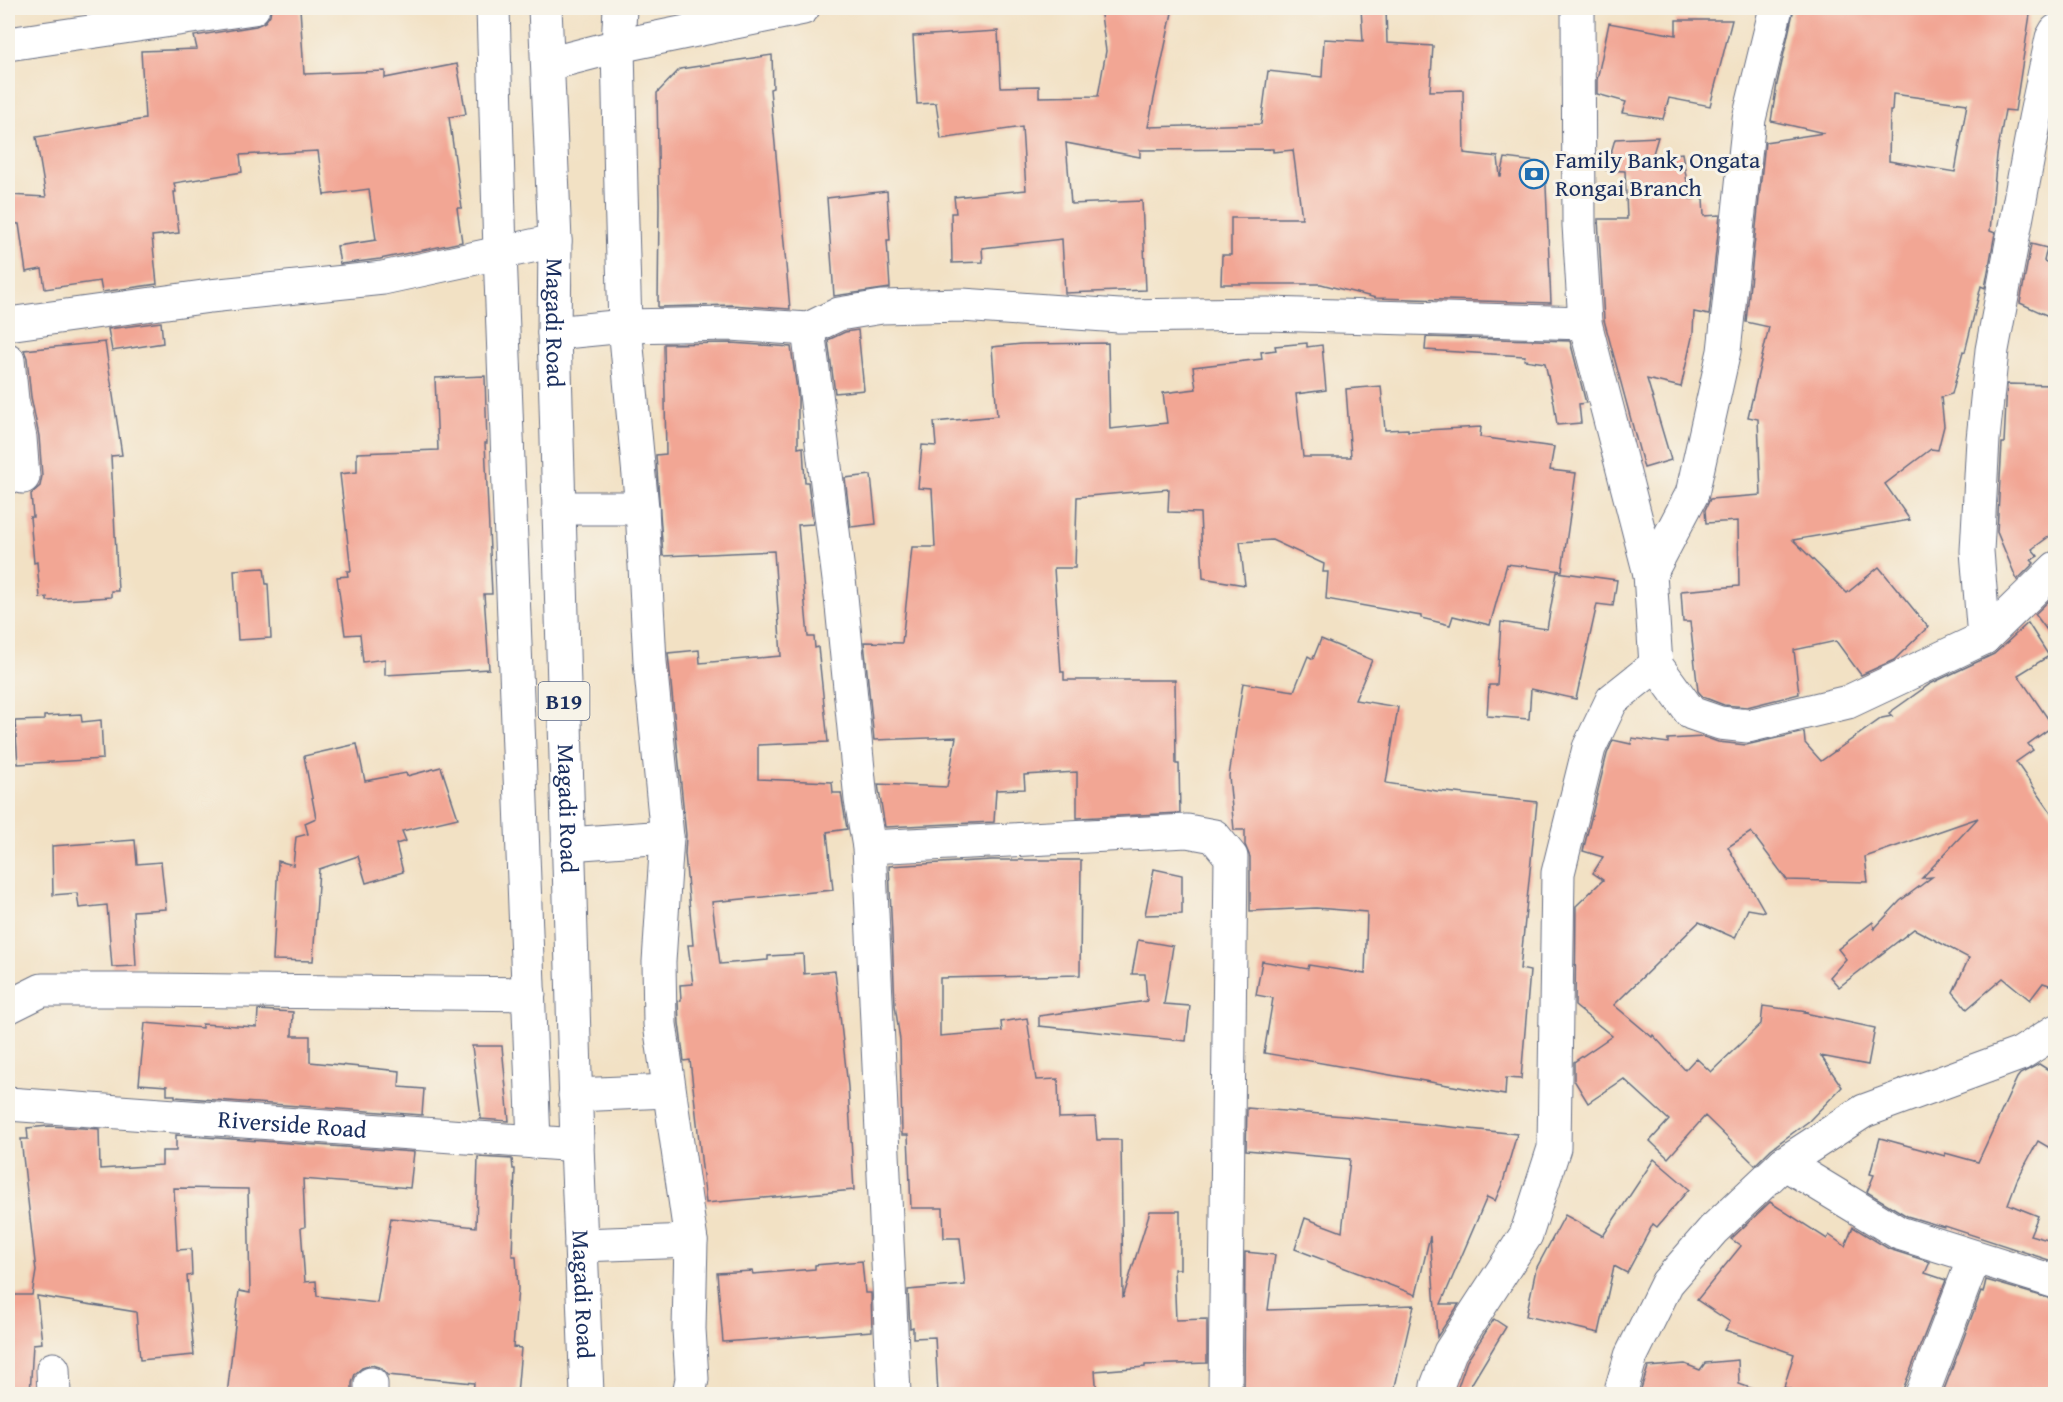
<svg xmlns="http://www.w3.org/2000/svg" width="2063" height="1402" viewBox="0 0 2063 1402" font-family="'Gentium Book Plus',serif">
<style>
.building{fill:#f2a694;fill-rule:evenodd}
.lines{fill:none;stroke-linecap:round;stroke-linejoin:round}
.minor-casing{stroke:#666d82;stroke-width:35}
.highway-casing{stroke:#666d82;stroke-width:35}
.minor{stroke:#fff;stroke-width:33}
.highway{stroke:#fff;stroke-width:33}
.labels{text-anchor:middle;stroke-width:6;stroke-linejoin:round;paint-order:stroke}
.shield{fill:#f7f3e8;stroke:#5d6a87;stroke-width:1.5}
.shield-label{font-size:22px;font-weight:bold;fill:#1b2f5e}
.poi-label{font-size:24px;fill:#1b2f5e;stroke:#f7f3e8;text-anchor:start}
.street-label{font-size:24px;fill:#1b2f5e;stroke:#f7f3e8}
</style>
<rect width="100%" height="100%" fill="#f7f3e8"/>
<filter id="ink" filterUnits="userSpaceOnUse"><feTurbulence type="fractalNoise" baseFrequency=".0167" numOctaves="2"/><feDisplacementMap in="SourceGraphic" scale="12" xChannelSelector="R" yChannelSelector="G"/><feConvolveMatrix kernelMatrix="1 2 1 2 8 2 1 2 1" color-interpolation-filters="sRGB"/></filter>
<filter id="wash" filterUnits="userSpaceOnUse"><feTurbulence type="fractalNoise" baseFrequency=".008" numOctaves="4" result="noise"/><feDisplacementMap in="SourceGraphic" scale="24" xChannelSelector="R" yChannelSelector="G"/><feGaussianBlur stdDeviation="1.35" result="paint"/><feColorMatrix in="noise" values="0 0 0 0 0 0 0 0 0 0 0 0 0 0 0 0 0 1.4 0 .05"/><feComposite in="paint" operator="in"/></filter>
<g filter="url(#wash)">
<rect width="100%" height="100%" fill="#f2e1c4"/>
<g id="blocks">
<!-- building -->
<g class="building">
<path d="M271,8H300L304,74L385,71V78L457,64L466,114L449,117L462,208H457L462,242L380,259L340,264L337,246L376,240L369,189L324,195L318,151L240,155L242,172L174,183L176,192H174L179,233L152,236L157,284L102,292L100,281L45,289L42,269L26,272L19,224L8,223V195L46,197L36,137L145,119L141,51L197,49L194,36L256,26L265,22L270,15Z"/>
<path d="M1100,8H1173L1148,127L1261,124L1268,71L1322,77L1324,39L1363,41L1361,8H1386L1387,43L1433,46L1430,91L1463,90L1464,153L1498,157L1500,176H1501L1505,158L1545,163L1551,303L1376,298L1321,284H1221L1222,255H1231V218H1302L1293,150L1273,152V149L1140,150V157L1066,143L1071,204L1142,201L1146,290L1065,293L1062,239L982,248L983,262L952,263L951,213H956L954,197L1026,190L1022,127L941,139L936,103L917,104L913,36L998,31L1001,87L1039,86V97L1098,96L1106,51Z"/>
<path d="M1794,8H2031L2015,111L2005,110L1997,155L1990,231L1995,233L1985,288L1981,286L1965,352L1963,351L1952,394L1941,397L1944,426L1938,450L1931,449L1885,484L1910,520L1793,540L1847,593L1879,567L1928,627L1894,660L1861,675L1836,641L1794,650L1799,694L1747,707L1724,705L1703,697L1698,691L1690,622H1683L1681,591L1739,586L1738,521L1706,523L1705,510L1710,499L1761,495L1758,419L1748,417L1769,327L1746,322L1765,142L1824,133L1771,121L1777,84ZM1893,94L1967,104L1955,172L1889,161L1890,111H1892Z"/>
<path d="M1676,20H1732L1710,106L1669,98L1663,119L1622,113L1626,102L1597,94V80L1609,23L1676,35Z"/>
<path d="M772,55L773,88L770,89L790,309L731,305L658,307L659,204L657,93L680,69Z"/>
<path d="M1658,137L1652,157L1682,153L1690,199L1703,198L1704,216L1720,215L1709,315L1694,312L1693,333L1681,387L1647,379L1671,460L1644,468L1604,320L1598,219H1627L1625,171L1606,170L1615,139Z"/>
<path d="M887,191L890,240H887L890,288L834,296L827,198Z"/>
<path d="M2031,244L2047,248L2044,261L2055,266V319L2020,303Z"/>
<path d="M161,322L163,343L112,351L108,329Z"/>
<path d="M858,330L864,390L835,393L828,340L845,332Z"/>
<path d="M1426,337L1570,341L1586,403L1579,404L1581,423L1557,425L1554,403L1545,363L1524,360L1525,356L1425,350Z"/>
<path d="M105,342L122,455L111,456L118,591H111V597L47,601V597L40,598L37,562L34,563L30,517H33L31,494L40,486L42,476L39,436L31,397L27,358L24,350Z"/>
<path d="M731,343L791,347L798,397V448L803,447L805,482H808L813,524L798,525L808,637H814L815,648L818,647L828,742L758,745V779L832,782L833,793H841L847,829L827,832L833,890L712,902L720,964L768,960V956L803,954L804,974L835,971L848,1087L854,1190L706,1203L690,1060L684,1061L679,1023L678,1001L681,1000L680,985L693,984L688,945H693L685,854L686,835L668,653L699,650L700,663L781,656L774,551L663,556L656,455L666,454L664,344Z"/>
<path d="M1108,343L1110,429L1167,423L1163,393L1196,389L1193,367L1262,359L1261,352L1276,350L1275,346L1307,343V347L1322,345L1326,390L1296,394L1303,457H1351L1346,389L1381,386L1385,430L1408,429V431L1481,427L1480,437L1554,447L1550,470L1576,473L1562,571L1507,564L1490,625L1453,616L1450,625L1421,618V616L1326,599L1328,572H1323L1324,564L1272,540L1240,542L1245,585L1203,578L1200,513L1168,512L1169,489L1077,497L1075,568H1054L1061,672H1064V680H1175L1176,764H1179L1180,813L1077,818V772L1024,775L1025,789L996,790L994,822L885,827L878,784L947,787L956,737L874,740L864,642L902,643L912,547H935L932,489L918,488L922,445L936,446L934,422L997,416L992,347L1022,344Z"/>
<path d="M485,376L487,443H485L492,594H484L489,669L385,675V659L363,662L360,634L345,635L337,577L348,576L347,571H351L340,474L357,472V453L438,450L435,378Z"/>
<path d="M2007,384L2055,385V532L2032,549L2038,556L2031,560L2034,563L2017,580L1997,532L2002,443H2004Z"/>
<path d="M871,475L876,524L851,527L845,478Z"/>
<path d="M264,568L266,584H268L271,638L238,640L234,570Z"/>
<path d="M1557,572L1617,580L1613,606L1597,604L1576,699L1531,689L1529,719L1487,716L1489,685H1497L1501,622L1547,629Z"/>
<path d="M2055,595V641L2035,614Z"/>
<path d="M2028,623L2049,656L2018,675L2053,726L2028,744L2033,750L2016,762L2055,818V987L2043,983L2030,1000L2003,978L1967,1009L1953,992L1969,958L1914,929L1839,987L1830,977L1846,959L1838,949L1873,922L1874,929L1900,901L1932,877L1922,878L1978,818L1865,857L1868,882L1787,880L1751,832L1728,847L1765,912L1748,909L1735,938L1699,922L1614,1005L1652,1037L1653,1035L1685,1070L1696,1058L1711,1072L1761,1024L1763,1006L1808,1012L1805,1013L1875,1028L1868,1065L1821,1056L1842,1087L1809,1121L1771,1149L1755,1165L1705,1116L1668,1158L1650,1141L1669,1120L1624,1079L1588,1103L1574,1080V1062L1612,1036L1575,1006L1576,906L1603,880L1593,873L1603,857L1583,851L1607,754L1613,740L1631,744L1632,738L1668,743V739L1704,737L1718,742L1746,745L1804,732L1805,743L1821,761L1882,718L1892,716L1889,713L1930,684L1994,654Z"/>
<path d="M1321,639L1372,660L1355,700L1398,707L1386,783L1437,791L1537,802L1520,969L1530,971L1521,1079L1506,1078L1505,1095L1264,1053L1273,998L1256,995L1262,961L1308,969L1309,965L1365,974L1367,912L1316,908L1250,911V857L1245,845V830H1234L1229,776L1243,683L1294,691L1308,656L1313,659Z"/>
<path d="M81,714L82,722L101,720L103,759L18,764L15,721L44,720V716Z"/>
<path d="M357,744L365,781L406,773L407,776L441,767L458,818L402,831L406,841L396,844L403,872L366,883L358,856L319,869L313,961L273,960L278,861L293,865L296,837L308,834L305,823L316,818L304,756Z"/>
<path d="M135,840L137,864L161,862L166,909L133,911L136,966L112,967L107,905L79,908L77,893L53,895L52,846Z"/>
<path d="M992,860H1081L1080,975L940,978V1036L1002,1031L1001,1022L1027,1018L1036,1080L1058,1079L1059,1118L1095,1117L1097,1140H1121L1123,1298L1150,1211H1180V1269H1174L1176,1320L1207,1319V1363L1145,1365V1367L1095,1371L1097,1395H938L935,1337L913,1338V1327L910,1328L908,1290L965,1285L960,1238H944L943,1208H911L908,1135H902L900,1040L895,1005L889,866Z"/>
<path d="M1154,869L1182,875V914L1145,915Z"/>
<path d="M1138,940L1173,946L1164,1004L1190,1006L1186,1041L1039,1026V1016L1147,1001L1145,974H1132Z"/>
<path d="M258,1010L293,1012L292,1036H310V1062L400,1071L399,1087L424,1089L422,1115L175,1097V1095H167V1086L139,1084L145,1023L202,1028V1024L257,1027Z"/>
<path d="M472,1046H502L509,1121L479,1119L481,1118Z"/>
<path d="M2039,1064L2055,1074V1151L2038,1141L2017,1180L2008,1204L2038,1216L2030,1235L2055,1242V1262L1945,1226L1944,1227L1907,1216L1867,1192L1874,1175L1870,1174L1880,1138L1945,1156V1153L1978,1162L2017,1078L2020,1074Z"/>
<path d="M1247,1108L1356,1117L1517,1134L1503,1182L1495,1201L1487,1197L1441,1304H1459L1437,1337L1430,1236L1416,1295L1295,1249L1305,1218L1342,1232L1350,1159L1246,1150Z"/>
<path d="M49,1126L99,1129L100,1169L162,1165V1151H176V1135L414,1152L410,1188L303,1179L305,1227L301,1228L305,1282L316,1281L317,1296L377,1303L391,1218L476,1227L478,1157L512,1159L513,1169H515L512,1256H516L518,1289L513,1347L521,1348L517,1395H473L474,1383L387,1375L381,1368L372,1365L362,1368L355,1374L352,1383V1395H227L239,1291L250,1293L248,1189L174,1188L177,1250L191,1249L192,1275L187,1276L194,1355L140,1360L136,1312L37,1296L42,1343L33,1344L30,1395H8V1295H32L36,1271L21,1139H28L27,1128Z"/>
<path d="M1654,1159L1689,1189L1657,1227L1653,1224L1627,1273L1614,1266L1599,1333L1526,1316L1536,1269L1565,1215L1603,1236Z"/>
<path d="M1770,1202L1827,1239L1829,1235L1845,1246L1853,1227L1889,1249L1930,1262L1925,1273L1946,1280L1904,1387V1395H1806L1784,1387L1794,1354L1725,1330L1730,1322L1697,1300L1741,1246L1731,1239Z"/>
<path d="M1245,1252L1275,1255L1268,1310L1414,1305L1393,1395H1244Z"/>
<path d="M862,1261L865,1293H871L872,1331L723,1342L717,1273L752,1271L753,1274L815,1269V1265Z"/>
<path d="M1986,1280L2055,1300V1395H1942L1981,1292L1983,1293Z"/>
<path d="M1494,1319L1506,1327L1465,1395H1455L1467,1361Z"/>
<path d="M1738,1360L1739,1384L1759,1391V1395H1639L1648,1367L1685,1364L1700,1370L1705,1363Z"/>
</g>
</g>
</g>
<g filter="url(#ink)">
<use href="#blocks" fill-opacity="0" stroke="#666d82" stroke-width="1.5"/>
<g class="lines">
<!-- minor casing -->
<g class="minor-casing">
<g id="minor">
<path d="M493,8L500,252L534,1142"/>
<path d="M620,8L618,46L621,190L625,326L642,508L650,662L667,837L659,962L660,1024L691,1241L689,1329L692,1379L689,1394"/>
<path d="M1578,8L1579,225L1585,323L1650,574L1656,665L1691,713L1720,723L1748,726L1848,702L1984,638L2056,568"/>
<path d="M8,44L253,8"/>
<path d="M548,64L618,46L803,8"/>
<path d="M8,324L210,296L383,278L555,241"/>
<path d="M808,329L841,596L861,800L869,847L894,1394"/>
<path d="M554,333L625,326L731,324L808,329L839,314L882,307L962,305L1119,316L1267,314L1585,323"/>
<path d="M8,360L12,400L20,438L23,477"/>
<path d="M559,508H642"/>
<path d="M1650,574L1692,494L1724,351L1749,119L1776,8"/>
<path d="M1984,638L1977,551L1983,439L1992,350L2035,119L2052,38L2056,31"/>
<path d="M568,844L667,837"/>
<path d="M869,847L1187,831L1214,836L1231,857L1225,1394"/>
<path d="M8,1007L42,990H150L529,994"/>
<path d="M575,1095L668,1091"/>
<path id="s1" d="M8,1104L577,1145"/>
<path d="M1784,1163L1899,1233L2056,1282"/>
<path d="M581,1245L691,1241"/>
<path d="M53,1369L54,1394"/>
<path d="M371,1384V1394"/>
<path d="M1436,1394L1437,1386L1450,1352L1526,1235L1554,1148L1558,873L1589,748L1612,700L1656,665"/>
<path d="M1620,1394L1631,1356L1667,1283L1713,1230L1784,1163L1864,1111L2020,1054L2056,1031"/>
<path d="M1922,1394L1974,1258"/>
</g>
</g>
<!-- highway casing -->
<g class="highway-casing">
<g id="highway">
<path id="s2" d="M545,8L555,241L554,333L577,1145L587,1394"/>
</g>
</g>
<!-- minor -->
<use href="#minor" class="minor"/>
<!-- highway -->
<use href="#highway" class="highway"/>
</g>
</g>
<!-- icons -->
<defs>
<g id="bank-ring" transform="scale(1.5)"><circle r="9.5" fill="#f7f3e8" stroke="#1f6fb2" stroke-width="1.5"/><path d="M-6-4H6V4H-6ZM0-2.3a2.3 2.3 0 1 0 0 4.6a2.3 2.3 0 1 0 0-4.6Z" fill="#1f6fb2"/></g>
</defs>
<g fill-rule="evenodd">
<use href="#bank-ring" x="1534" y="174"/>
</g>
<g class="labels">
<!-- shield labels -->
<rect class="shield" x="538.5" y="682" width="51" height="38" rx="4.5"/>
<g class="shield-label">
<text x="564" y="709">B19</text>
</g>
<!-- poi labels -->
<g class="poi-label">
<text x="1555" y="168">Family Bank, Ongata<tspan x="1555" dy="28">Rongai Branch</tspan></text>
</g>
<!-- street labels -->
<g class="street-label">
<text dy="8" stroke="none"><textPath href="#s2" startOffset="315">Magadi Road</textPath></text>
<text dy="8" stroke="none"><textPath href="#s2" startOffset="801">Magadi Road</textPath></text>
<text dy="8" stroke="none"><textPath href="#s1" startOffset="285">Riverside Road</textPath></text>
<text dy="8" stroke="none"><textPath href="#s2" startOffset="1287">Magadi Road</textPath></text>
</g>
</g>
<!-- margin -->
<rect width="2063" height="1402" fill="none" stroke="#f7f3e8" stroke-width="30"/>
</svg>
